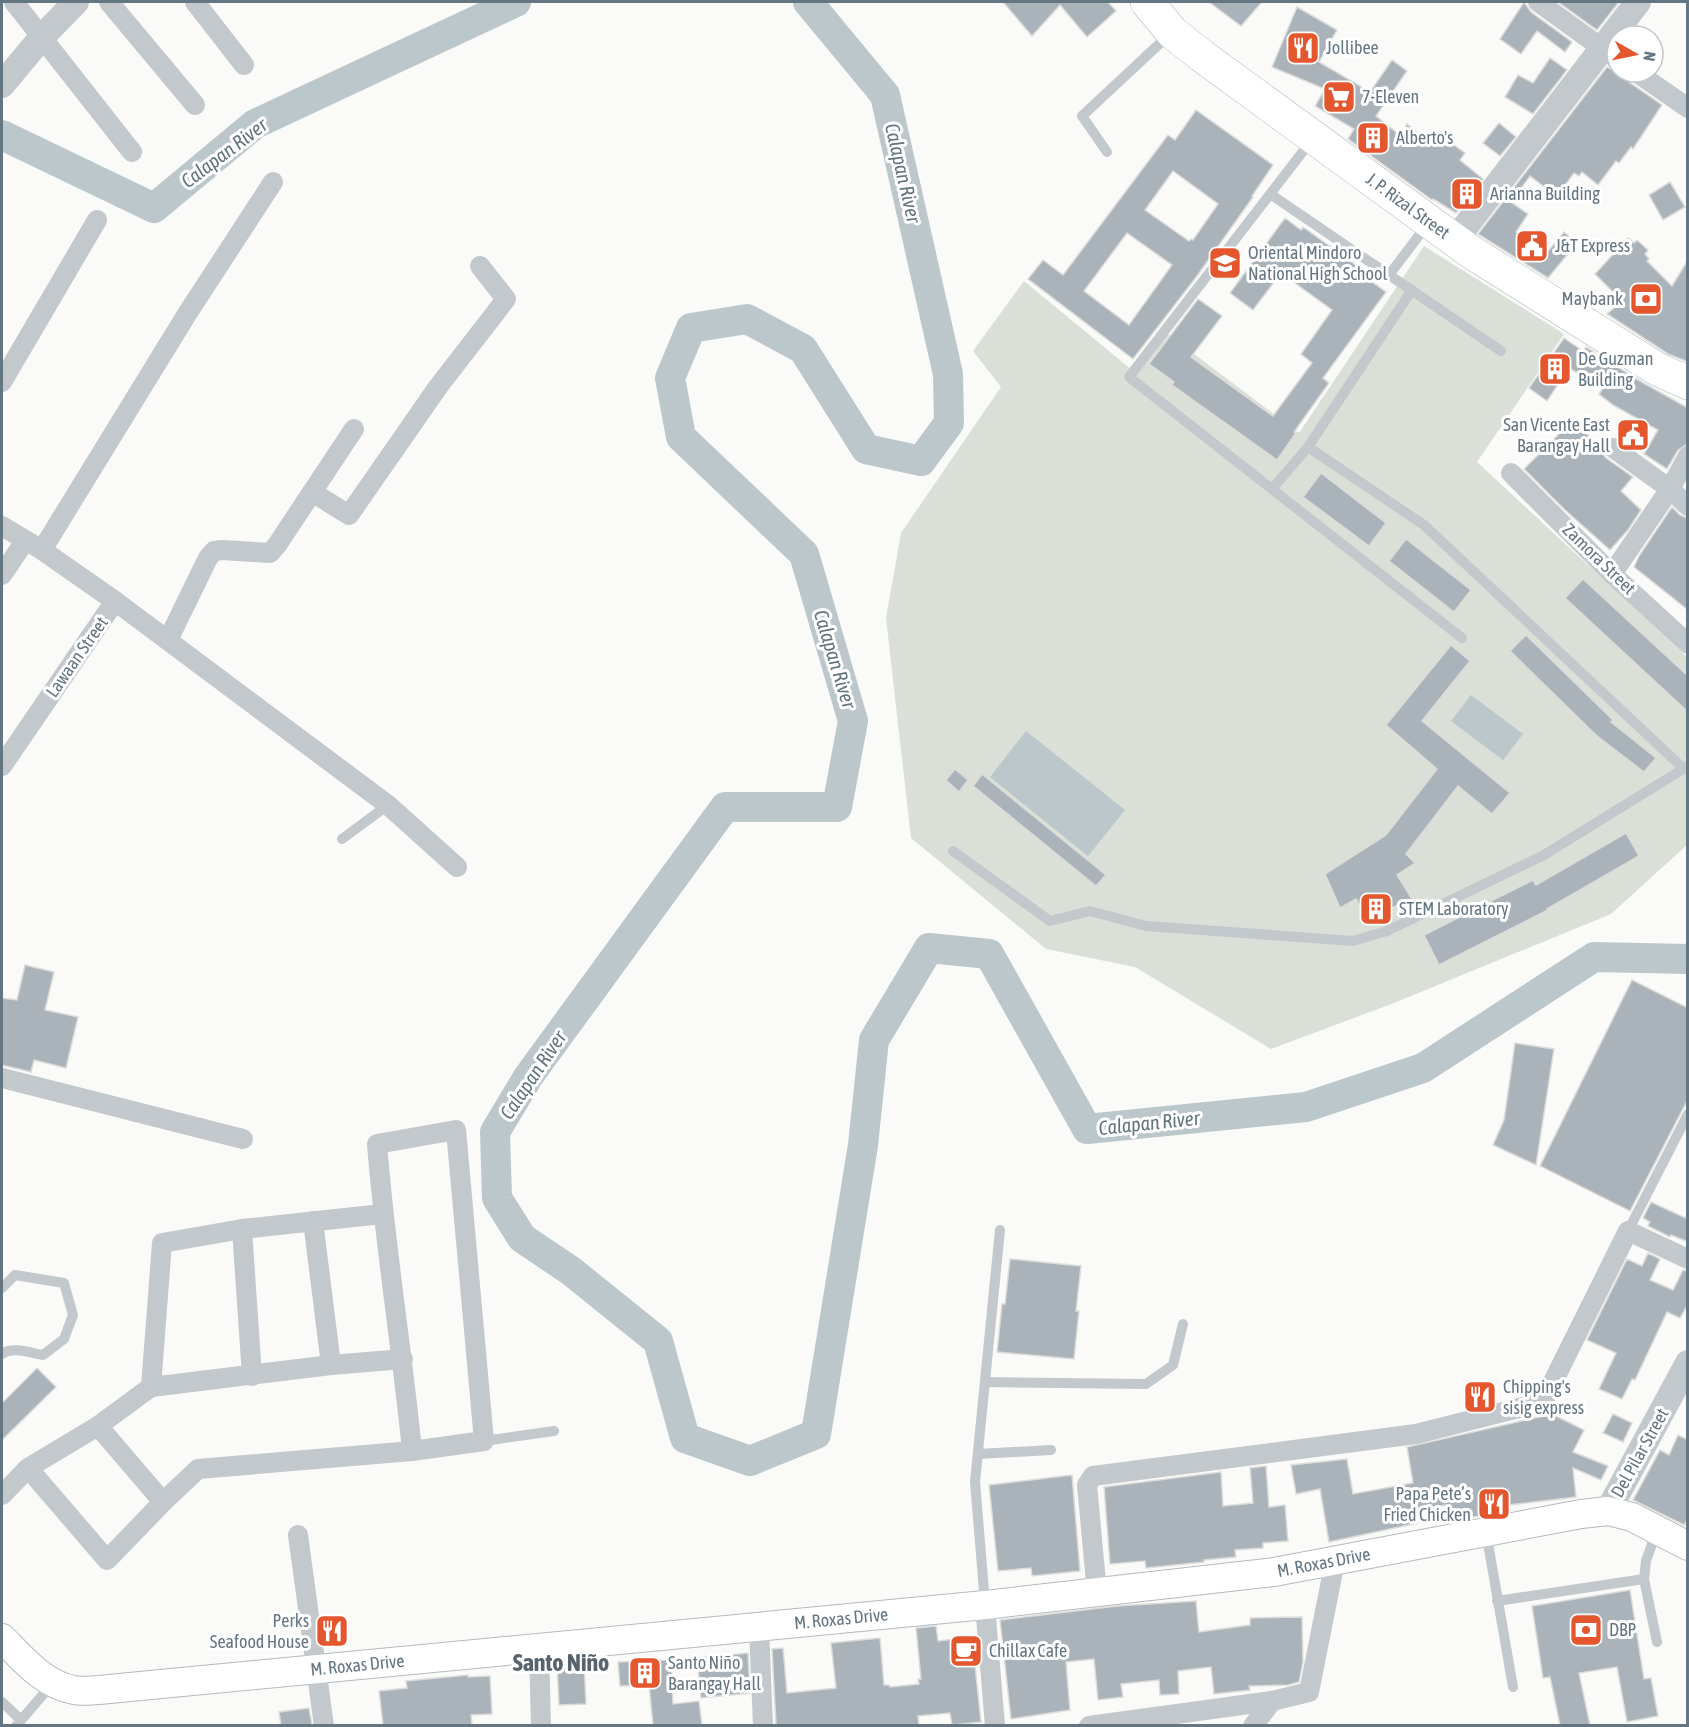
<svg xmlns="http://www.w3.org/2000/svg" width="1689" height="1727" viewBox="0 0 1689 1727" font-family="'Asap Condensed',sans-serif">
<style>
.green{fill:#dadfd7}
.water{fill:#bbc7cb}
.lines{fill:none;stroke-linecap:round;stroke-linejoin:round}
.river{stroke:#bbc7cb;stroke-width:30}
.building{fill:#aab3b9;stroke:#dcdcda;stroke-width:1.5;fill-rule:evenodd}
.secondary-casing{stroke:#b3babf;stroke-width:30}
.trunk-casing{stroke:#b4b9bd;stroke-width:34}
.service{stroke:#c3c8cc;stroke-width:10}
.minor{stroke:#c3c8cc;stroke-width:20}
.tertiary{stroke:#c3c8cc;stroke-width:26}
.secondary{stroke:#fff;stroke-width:28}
.trunk{stroke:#fff;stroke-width:33}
.labels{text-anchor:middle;stroke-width:6;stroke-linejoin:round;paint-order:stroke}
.poi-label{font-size:18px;fill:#657683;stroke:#fff;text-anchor:start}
.street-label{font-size:18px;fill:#657683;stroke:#fff}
.water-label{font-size:20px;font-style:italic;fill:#60757c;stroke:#fff}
.district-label{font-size:24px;font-weight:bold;fill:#57646e;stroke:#fff}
</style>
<rect width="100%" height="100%" fill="#fafaf8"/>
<!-- green -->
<path class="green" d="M1424,246L1564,334L1477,462L1687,657V845L1611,914L1394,1003L1271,1049L1135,967L1046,949L911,838L886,618L901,533L1001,387L973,351L1024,281L1132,370L1161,329L1299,433Z"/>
<!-- water -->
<g class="water">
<path d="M1471,695L1523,734L1503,760L1451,721Z"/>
<path d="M1026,731L1125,810L1088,856L990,777Z"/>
</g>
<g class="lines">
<!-- river -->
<g class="river">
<path d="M808,2L885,95L948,374L949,423L921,461L866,449L803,349L747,319L691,328L670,378L681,437L804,554L853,721L837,807H725L528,1077L495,1132L497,1198L522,1238L571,1271L658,1341L685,1438L750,1461L816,1434L863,1145L874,1040L929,948L989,954L1087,1129L1306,1107L1423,1068L1594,957L1688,959"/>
<path d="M2,135L154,208L255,124L516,2"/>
</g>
</g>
<!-- building -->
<g class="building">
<path d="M1003,2H1108L1116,11L1087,37L1060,5L1032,36Z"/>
<path d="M1209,2H1262L1241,26Z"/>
<path d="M1524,2L1531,12L1572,42L1565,52L1537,31L1521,54L1500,39Z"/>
<path d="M1558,2H1619L1597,30Z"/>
<path d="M1297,7L1337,30L1319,62L1370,92L1392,60L1407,71L1376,116L1401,136L1407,124L1427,140L1431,134L1438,140L1441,136L1465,153L1460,160L1483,179L1456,213L1433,199L1432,200L1348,139L1354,129L1315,106L1325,89L1272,67Z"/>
<path d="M1550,58L1567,70L1533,114L1505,97L1518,75L1533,83Z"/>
<path d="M1607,67L1617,72H1624L1629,82L1662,105L1633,149L1631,147L1619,163L1616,161L1598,185L1582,172L1579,176L1574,173L1560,192L1550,185L1547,189L1530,176L1511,202L1528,214L1516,232L1544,256L1564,232L1577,243L1548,278L1478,234Z"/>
<path d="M1196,110L1273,165L1252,196L1253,197L1197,276L1133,359L1028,279L1043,260L1063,275L1168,135L1175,140ZM1173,171L1218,204L1193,240L1191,239L1189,241L1145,210ZM1127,233L1172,265L1129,325L1084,291Z"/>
<path d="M1499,123L1516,137L1500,156L1483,143Z"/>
<path d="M1670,182L1685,207L1663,220L1649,195Z"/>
<path d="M1285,218L1301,230L1303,227L1367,273L1364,276L1386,292L1323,378L1329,383L1294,432L1296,433L1277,460L1172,385L1174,382L1149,364L1198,299L1222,316L1191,357L1273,416L1312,363L1301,354L1332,310L1281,273L1253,310L1230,293Z"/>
<path d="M1628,238L1634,243L1637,240L1648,250L1645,254L1649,259L1647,261L1672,286L1688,260V362L1668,354L1607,314L1622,301L1595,274Z"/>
<path d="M1564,338L1583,351L1586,347L1640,381L1688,408V444L1678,450L1667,469L1644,454L1658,430L1613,405L1599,394L1603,388L1569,368L1547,401L1529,388Z"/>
<path d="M1570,419L1601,447L1602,453L1606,458L1633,477L1621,491L1641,510L1628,530L1610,550L1565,510L1524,469L1557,436Z"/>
<path d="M1321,473L1386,523L1369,546L1303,497Z"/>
<path d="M1672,507L1680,515L1688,518V610L1634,567L1639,556Z"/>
<path d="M1406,539L1471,590L1454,612L1389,561Z"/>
<path d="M1583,579L1688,676V712L1565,598Z"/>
<path d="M1526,635L1613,720L1611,722L1656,758L1644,772L1597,736L1510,651Z"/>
<path d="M1451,645L1470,661L1422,721L1510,793L1492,814L1458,786L1406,854L1415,863L1397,875L1412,899L1368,919L1356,899L1340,908L1325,874L1386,835L1437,769L1386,725Z"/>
<path d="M955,769L968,780L959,792L946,780Z"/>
<path d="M982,774L1106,875L1096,886L973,786Z"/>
<path d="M1626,833L1639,856L1547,909L1548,910L1439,965L1424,935L1533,880L1536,885Z"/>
<path d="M25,965L54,972L45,1010L78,1017L66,1068L34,1060L31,1072L2,1065V998L17,1000Z"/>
<path d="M1632,980L1688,1008V1099L1630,1211L1540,1166Z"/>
<path d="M1515,1043L1554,1049L1536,1165L1493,1145L1504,1120Z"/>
<path d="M1651,1202L1688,1219V1242L1671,1235L1670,1237L1648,1226L1650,1222L1643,1218Z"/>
<path d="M1648,1253L1660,1259L1650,1280L1673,1290L1683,1270L1688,1271V1304L1680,1318L1667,1312L1635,1380L1632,1379L1622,1399L1599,1389L1616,1353L1587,1340L1627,1259L1642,1266Z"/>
<path d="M1010,1259L1081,1266L1076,1311H1079L1074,1359L997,1352L1002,1304H1005Z"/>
<path d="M37,1368L56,1387L2,1440V1403Z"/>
<path d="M1552,1414L1584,1430L1573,1452L1608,1466L1601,1480L1573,1468L1576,1497L1509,1505L1510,1511L1448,1521L1445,1505L1415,1510L1418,1523L1329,1542L1320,1489L1296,1494L1291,1465L1347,1459L1353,1494L1413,1483L1407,1447Z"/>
<path d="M1613,1414L1632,1423L1623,1442L1603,1433Z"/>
<path d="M1678,1435L1688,1440V1519L1684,1525L1633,1500L1660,1450L1669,1455Z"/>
<path d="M1266,1466L1269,1507L1285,1505L1288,1541L1263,1543V1548L1235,1550L1236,1557L1204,1560V1562L1146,1568L1145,1561L1110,1564L1104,1487L1221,1472L1223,1506L1253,1503L1250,1468Z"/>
<path d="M1072,1475L1080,1571L1032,1576L1031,1568L998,1571L989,1485Z"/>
<path d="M1630,1590L1644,1679L1651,1678L1658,1716L1627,1722L1617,1667L1579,1673L1590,1725H1560L1550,1677L1543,1678L1532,1606Z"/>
<path d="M1196,1601L1199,1632L1250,1625V1618L1302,1617L1303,1662L1299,1682L1288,1685L1249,1686L1250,1690L1214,1694L1211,1667L1178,1671L1179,1694L1160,1695L1159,1680L1121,1684L1123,1697L1098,1700L1094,1659L1066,1662L1070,1710L1011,1719L1000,1620L1117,1606Z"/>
<path d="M936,1626L938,1641L972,1637L981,1722L952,1725L950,1713L918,1716L919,1725H776L772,1649L783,1648L787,1693L836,1688L831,1643L880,1638L884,1685H889L890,1687L919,1684L918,1679H921L916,1628Z"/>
<path d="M748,1653L750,1693L701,1698L697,1658Z"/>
<path d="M671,1660L673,1704L699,1701L702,1725H653L649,1685L620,1686L618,1662Z"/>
<path d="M584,1663L586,1704L559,1705L557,1664Z"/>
<path d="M468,1675V1677L490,1676L492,1714L471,1715L472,1725H383L379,1691L407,1688L406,1681Z"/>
<path d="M309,1708L312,1725H281L279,1712Z"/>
</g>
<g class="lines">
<!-- secondary casing -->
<g class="secondary-casing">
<g id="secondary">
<path id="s1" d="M2,1638C22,1658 44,1685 74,1690C82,1692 91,1690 99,1690L985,1605L1274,1572L1581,1514L1608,1511L1632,1517L1688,1546"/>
</g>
</g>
<!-- trunk casing -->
<g class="trunk-casing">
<g id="trunk">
<path id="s2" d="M1147,2L1172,32L1202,56L1471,252L1657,369L1688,383"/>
</g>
</g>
<!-- service -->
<g class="service">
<path d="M1311,141L1129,377L1462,638"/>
<path d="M1107,152L1082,116L1170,34"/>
<path d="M1270,194L1501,351"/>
<path d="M1389,275L1427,225"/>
<path d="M1308,447L1424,525L1684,769"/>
<path d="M1272,489L1308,447L1412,290"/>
<path d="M342,839L388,805"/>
<path d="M953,851L1050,921L1090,911L1146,926L1353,941L1387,931L1544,855L1688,766"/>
<path d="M1628,1231L1688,1114"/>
<path d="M2,1288L15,1275L64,1283L73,1315L64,1339L43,1355C31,1353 12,1346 2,1354"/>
<path d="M985,1382L1146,1384L1173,1365L1183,1324"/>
<path d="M484,1441L554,1431"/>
<path d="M978,1454L1051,1450"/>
<path d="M1657,1530L1646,1561L1644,1579L1657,1642"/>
<path d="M1486,1532L1513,1687"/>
<path d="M1497,1601L1644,1579"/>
<path d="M985,1603L975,1482L1000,1230"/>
<path d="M2,1702L20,1719"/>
<path d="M16,1726L53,1683"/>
</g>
<!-- minor -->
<g class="minor">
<path d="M14,2L132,152"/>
<path d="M109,2L195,105"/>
<path d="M195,2L244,65"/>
<path d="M1538,2L1617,59"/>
<path d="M1636,72L1688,108"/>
<path d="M2,382L97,220"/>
<path d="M1613,448L1670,489L1688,506"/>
<path d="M1511,473L1612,574L1688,644"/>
<path d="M312,492L349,515L438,387L506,299L480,266"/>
<path d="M2,526L42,550L115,601L2,766"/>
<path d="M42,550L187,314L273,182"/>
<path d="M1612,574L1670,489L1688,456"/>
<path d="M2,575L25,541"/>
<path d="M115,601L388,805L457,867"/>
<path d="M168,640L208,558L214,551L222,550L270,553L277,545L354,429"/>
<path d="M2,1078L243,1139"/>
<path d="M313,1221L331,1365L403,1359"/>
<path d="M242,1229L252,1376"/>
<path d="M151,1387L331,1365"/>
<path d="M98,1426L151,1387L162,1243L242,1229L382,1214"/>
<path d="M2,1495L28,1468L107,1560L163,1502L98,1426L28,1468"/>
<path d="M163,1502L198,1469L412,1451L484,1441L456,1130L377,1144C385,1247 402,1348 412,1451"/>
<path d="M298,1535L324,1726"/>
<path d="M1097,1593L1087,1485L1093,1476L1416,1434L1543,1402L1628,1231L1688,1259"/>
<path d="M985,1605L995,1726"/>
<path d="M759,1628L763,1726"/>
<path d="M539,1649L541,1726"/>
<path d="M1089,1726L1272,1701L1309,1692L1335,1561"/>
<path d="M1253,1726L1272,1701"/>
</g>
<!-- tertiary -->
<g class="tertiary">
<path d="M2,85L42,37L76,2"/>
<path d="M1455,240L1638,2"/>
<path d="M1608,1511L1688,1363"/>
</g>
<!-- secondary -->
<use href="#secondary" class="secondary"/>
<!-- trunk -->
<use href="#trunk" class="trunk"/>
</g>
<!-- icons -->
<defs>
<g id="restaurant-square" transform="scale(1.725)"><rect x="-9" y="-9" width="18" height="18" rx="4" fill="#e4572e" stroke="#fff"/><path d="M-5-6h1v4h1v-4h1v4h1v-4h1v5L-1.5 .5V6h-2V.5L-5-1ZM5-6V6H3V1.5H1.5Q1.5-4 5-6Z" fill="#fff"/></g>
<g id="supermarket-square" transform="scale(1.725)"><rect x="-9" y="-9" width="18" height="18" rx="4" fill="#e4572e" stroke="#fff"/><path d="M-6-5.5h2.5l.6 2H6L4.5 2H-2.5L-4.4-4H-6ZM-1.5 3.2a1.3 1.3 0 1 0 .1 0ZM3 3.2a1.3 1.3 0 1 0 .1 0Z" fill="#fff"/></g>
<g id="building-square" transform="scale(1.725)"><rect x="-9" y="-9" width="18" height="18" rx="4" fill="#e4572e" stroke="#fff"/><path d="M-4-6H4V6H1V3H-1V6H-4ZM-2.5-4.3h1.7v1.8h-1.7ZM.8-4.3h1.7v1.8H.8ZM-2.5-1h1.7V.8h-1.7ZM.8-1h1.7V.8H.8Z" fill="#fff"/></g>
<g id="civic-square" transform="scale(1.725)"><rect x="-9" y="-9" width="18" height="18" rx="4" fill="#e4572e" stroke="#fff"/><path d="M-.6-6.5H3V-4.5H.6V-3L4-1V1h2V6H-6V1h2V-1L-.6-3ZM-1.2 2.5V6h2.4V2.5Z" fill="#fff"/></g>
<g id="school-square" transform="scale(1.725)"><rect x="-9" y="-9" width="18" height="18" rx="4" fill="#e4572e" stroke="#fff"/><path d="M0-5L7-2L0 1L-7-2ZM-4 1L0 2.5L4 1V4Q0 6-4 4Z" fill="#fff"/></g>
<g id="bank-square" transform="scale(1.725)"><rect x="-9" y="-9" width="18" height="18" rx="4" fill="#e4572e" stroke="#fff"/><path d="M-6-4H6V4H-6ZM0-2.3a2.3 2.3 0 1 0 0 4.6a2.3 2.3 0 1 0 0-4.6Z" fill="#fff"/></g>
<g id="cafe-square" transform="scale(1.725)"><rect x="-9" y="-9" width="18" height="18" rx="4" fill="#e4572e" stroke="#fff"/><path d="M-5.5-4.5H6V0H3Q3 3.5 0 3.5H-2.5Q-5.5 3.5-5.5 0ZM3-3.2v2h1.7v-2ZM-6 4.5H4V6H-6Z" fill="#fff"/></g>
</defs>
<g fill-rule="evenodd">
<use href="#restaurant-square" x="1303" y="48"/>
<use href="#supermarket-square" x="1339" y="97"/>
<use href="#building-square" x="1373" y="138"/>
<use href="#building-square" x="1467" y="194"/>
<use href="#civic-square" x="1532" y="246"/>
<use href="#school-square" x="1225" y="263"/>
<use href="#bank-square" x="1646" y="299"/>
<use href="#building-square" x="1555" y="369"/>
<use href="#civic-square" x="1633" y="435"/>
<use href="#building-square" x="1376" y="909"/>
<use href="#restaurant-square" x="1480" y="1397"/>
<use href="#restaurant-square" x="1494" y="1504"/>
<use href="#bank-square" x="1586" y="1630"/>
<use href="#restaurant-square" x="332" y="1631"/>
<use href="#cafe-square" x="966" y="1651"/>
<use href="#building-square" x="645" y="1673"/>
</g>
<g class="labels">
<!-- poi labels -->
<g class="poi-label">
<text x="1326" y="54">Jollibee</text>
<text x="1362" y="103">7-Eleven</text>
<text x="1396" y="144">Alberto's</text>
<text x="1490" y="200">Arianna Building</text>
<text x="1555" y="252">J&amp;T Express</text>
<text x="1248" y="259">Oriental Mindoro<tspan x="1248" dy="21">National High School</tspan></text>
<text x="1623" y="305" text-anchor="end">Maybank</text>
<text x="1578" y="365">De Guzman<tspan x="1578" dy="21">Building</tspan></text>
<text x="1610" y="431" text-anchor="end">San Vicente East<tspan x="1610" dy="21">Barangay Hall</tspan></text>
<text x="1399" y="915">STEM Laboratory</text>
<text x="1503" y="1393">Chipping's<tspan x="1503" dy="21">sisig express</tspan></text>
<text x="1471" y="1500" text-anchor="end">Papa Pete’s<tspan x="1471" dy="21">Fried Chicken</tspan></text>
<text x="309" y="1627" text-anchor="end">Perks<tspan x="309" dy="21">Seafood House</tspan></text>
<text x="1609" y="1636">DBP</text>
<text x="989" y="1657">Chillax Cafe</text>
<text x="668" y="1669">Santo Niño<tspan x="668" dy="21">Barangay Hall</tspan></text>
</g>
<!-- street labels -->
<g class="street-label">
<text dy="6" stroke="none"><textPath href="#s2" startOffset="332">J. P. Rizal Street</textPath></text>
<text transform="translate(1599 559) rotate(44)" y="6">Zamora Street</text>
<text transform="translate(77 657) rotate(-55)" y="6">Lawaan Street</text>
<text transform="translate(1640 1453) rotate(-61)" y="6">Del Pilar Street</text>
<text dy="6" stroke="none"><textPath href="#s1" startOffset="1347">M. Roxas Drive</textPath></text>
<text dy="6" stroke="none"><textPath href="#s1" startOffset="861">M. Roxas Drive</textPath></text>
<text dy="6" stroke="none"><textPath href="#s1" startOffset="375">M. Roxas Drive</textPath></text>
</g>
<!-- water labels -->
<g class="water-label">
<text transform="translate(224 153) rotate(-37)" y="7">Calapan River</text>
<text transform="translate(903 173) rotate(77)" y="7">Calapan River</text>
<text transform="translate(835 659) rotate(73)" y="7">Calapan River</text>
<text transform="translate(533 1075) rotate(-56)" y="7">Calapan River</text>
<text transform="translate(1149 1123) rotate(-6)" y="7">Calapan River</text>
</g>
<!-- district labels -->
<g class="district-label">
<text x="561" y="1671">Santo Niño</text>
</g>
</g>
<!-- border -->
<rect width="1689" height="1727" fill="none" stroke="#657683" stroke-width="6"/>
<!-- north arrow -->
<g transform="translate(1635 54) rotate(99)"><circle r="28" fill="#ffffff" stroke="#c1c8cd" stroke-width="1.5"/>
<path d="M0-4.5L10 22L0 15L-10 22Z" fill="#e4572e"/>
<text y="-9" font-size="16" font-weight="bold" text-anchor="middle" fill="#657683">N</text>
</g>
</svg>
